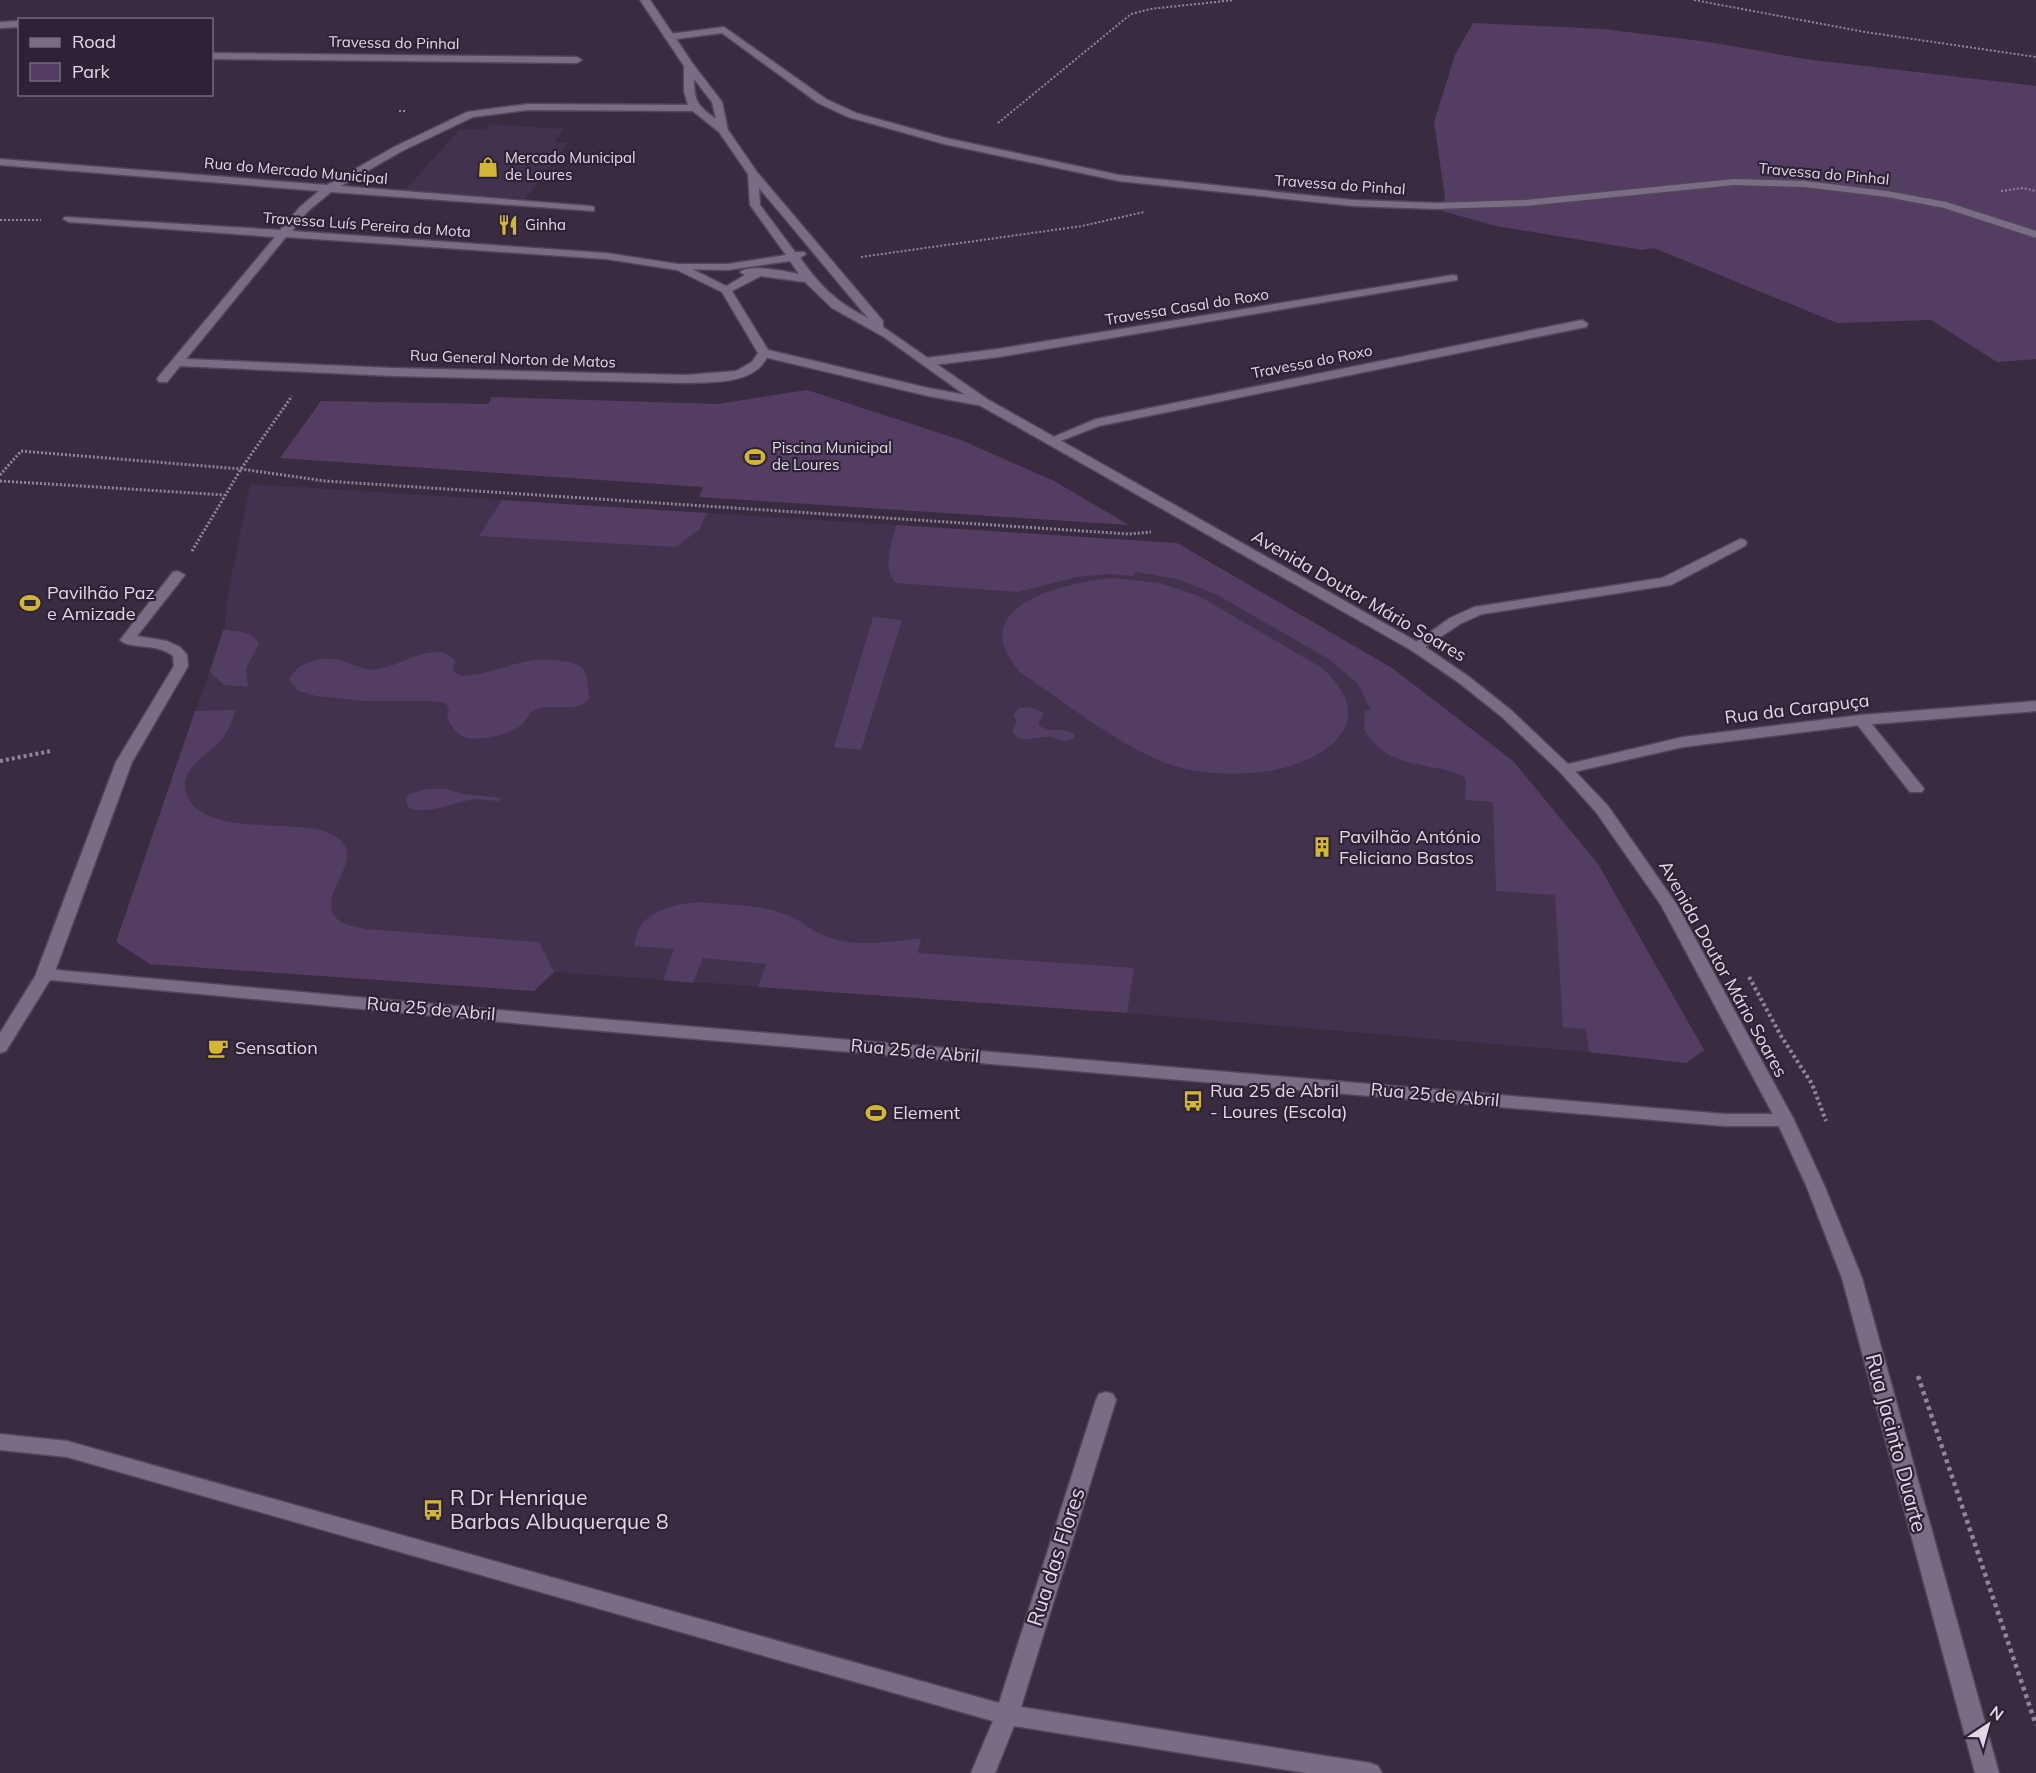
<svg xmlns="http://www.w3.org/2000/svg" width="2036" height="1773" viewBox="0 0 2036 1773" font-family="Mulish,sans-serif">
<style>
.built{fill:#42324d}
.green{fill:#543d62}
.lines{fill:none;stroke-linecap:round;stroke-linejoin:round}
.service-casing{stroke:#524758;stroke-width:3}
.minor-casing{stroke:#524758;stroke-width:3}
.tertiary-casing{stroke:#524758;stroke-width:3}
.path-far3{stroke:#908697;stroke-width:2;stroke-dasharray:2 2;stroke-linecap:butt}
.path-far2{stroke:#908697;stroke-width:3;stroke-dasharray:2 2;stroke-linecap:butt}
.path-far1{stroke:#908697;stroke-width:4;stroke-dasharray:3 3;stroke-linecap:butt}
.path{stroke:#908697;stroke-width:4.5;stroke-dasharray:4 4;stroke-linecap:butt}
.service{fill:#7a6c84;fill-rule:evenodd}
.minor{fill:#7a6c84;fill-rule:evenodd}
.tertiary{fill:#7a6c84;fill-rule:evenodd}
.labels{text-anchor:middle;stroke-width:4.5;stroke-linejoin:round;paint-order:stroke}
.far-street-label{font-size:15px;fill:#e0d8e5;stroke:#2e2236}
.far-poi-label{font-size:15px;fill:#e0d8e5;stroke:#2e2236;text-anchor:start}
.poi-label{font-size:18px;fill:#e0d8e5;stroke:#2e2236;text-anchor:start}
.street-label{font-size:18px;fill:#e0d8e5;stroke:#2e2236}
.near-street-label{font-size:21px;fill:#e0d8e5;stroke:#2e2236}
.near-poi-label{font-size:21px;fill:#e0d8e5;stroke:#2e2236;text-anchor:start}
</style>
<rect width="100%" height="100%" fill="#392c41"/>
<!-- built -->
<g class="built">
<path d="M490,124L564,129L554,142L568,143L525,199L405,190L460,129L486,130Z"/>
<path d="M250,484L1177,543L1392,668L1513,761L1598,864L1704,1050L1686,1063L1589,1052L1127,1013L555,972L534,991L150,964L116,942L225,626L226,603Z"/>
</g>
<!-- green -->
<g class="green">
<path d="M1473,23L1603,29L1709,42L1805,59L2036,86V359L1997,362L1931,320L1837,323L1654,248L1642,250L1496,226L1442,211L1445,197L1434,122L1455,55Z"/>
<path d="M807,390L961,440L1054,481L1129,525L699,497L703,487L280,458L321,401L488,404L492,397L717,404Z"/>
<path d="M502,500L707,513L699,530L675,547L479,536Z"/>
<path d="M896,525L1177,543L1392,668L1513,761L1598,864L1704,1050L1686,1063L1589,1052L1586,1029L1563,1027L1555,895L1496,891L1493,802L1465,800L1466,780L1463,776C1427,760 1386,771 1364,728L1365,711L1371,710L1358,684L1330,660L1216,594L1177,579L1136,572L1134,576L1109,574L1077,577L1018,592L896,583C881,568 892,544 896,525Z"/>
<path d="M1114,578L1160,583L1199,596L1322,668C1386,724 1320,765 1262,772C1236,775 1210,774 1185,769C1131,756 1068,704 1021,673C960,606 1065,582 1114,578Z"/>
<path d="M873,617L902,620L861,750L834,747Z"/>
<path d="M223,630C236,631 253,631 259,644L246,668L248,687L224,685L210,672Z"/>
<path d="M440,652L447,654L455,660L453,671L461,676C503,674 523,652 568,662C574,663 581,665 584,670C588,676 588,690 589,698C580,714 552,703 536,709C528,713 527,721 520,726C511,735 473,743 462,736C455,732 451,725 447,718L449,710L446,703L432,701H365L316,696L298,691L289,679C294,670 301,665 310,662C342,650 356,674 378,669C401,665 415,652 440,652Z"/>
<path d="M1029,707L1043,712V716L1038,723L1040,726C1051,734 1063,726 1074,734V738L1066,741C1061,741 1057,738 1051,737C1037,735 1023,746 1012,732L1017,721L1013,715L1019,708Z"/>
<path d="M236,710C232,720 229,730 222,739C209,755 179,767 186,793C200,837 292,819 326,832C383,854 302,899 343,923C349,926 358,927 365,929L539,942L554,972L534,991L150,964L116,942L195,711Z"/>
<path d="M427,789H447L462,794L503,798L499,801C490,801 479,798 470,800C451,803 426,816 408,807L406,798L409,794Z"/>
<path d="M698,902C725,905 759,904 785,914C799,919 811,931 825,936C856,948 889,942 921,938L918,953L1134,968L1127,1013L758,987L766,964L703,958L693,983L663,980L674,949L634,946C636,940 637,932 640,927C651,909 679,904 698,902Z"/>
</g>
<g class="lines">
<!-- service casing -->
<g class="service-casing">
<g id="service">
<path d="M764,349L928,388L983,398L989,402L983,406L928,396L760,356L758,353Z"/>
<path d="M1740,539L1745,540L1747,543L1745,546L1671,585L1482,614L1460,624L1421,650H1411L1409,647L1450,618L1474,607L1662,578Z"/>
<path d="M178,571L185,575L137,636L167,641L180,647L187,655L188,666L132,762L54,974L51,978H39L36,974L116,762L174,666L173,656C156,642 130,650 120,640L173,572Z"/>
<path d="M1861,715L1866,717L1922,786L1924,789L1922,792H1910L1856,723L1853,720L1856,717Z"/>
</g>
</g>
<!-- minor casing -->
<g class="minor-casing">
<g id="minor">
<path d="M20,21V27L0,28V22Z"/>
<path d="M724,27L826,99L856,113L946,138L1119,175L1353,200L1436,203L1525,200L1734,179L1805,181L1887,191L1946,202L2036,231V238L1944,208L1887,197L1805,187L1734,185L1525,206L1436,209L1353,206L1119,181L944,144L848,117L818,103L722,33L669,40L664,37L669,34Z"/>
<path d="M212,53L577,57L582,60L577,63L212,59Z"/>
<path d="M528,104L694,105L699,108L694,111L528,110L473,117L402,151L341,186L590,206L594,207V211L331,192L308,211L292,231L606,253L684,265L730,288L770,353C766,358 764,364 759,368C741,384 709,382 686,383L393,376L180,366L167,382H159L157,379L159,376L275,237L69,222L63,219L65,217L280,230L300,207L319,191L0,165V159L327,185L394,147L467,112ZM286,237L606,259L677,270L722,292L758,353L752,362L736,371L686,375L393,368L186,359Z"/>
<path d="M1453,275L1457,276V280L998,357L926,366L920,362L926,358L998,349Z"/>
<path d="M1582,320L1588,324L1586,327L1099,426L1050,445L1044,441L1096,419Z"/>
<path d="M2036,701V711L1861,725L1683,747L1565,774L1557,769L1560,766L1683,737L1861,715Z"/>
<path d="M45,969L566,1016L1724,1114H1785L1792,1116L1794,1120L1792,1124L1785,1126H1724L566,1028L50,980L6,1051L0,1053V1033L39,970Z"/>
<path d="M1106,1392L1113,1394L1116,1400L1021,1707L1370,1763L1378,1766L1382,1773H1306L1014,1726L995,1773H971L993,1721L67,1457L0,1450V1434L67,1441L999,1703L1096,1400L1099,1394Z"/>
</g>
</g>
<!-- tertiary casing -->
<g class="tertiary-casing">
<path id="tertiary" d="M640,0H650L693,64L722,102L728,130L757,172L883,321V327L987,399L1421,644L1468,676L1512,711L1570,766L1608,806L1677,905L1794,1120L1824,1185L1862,1278L1999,1773H1975L1842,1278L1806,1185L1776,1120L1661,905L1596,812L1560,772L1502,717L1458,682L1411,650L979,405L884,337L832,308L805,282L761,276L730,292H722L720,290L745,275L740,272C751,264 785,271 799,274L790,261L728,270L676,269L674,267L680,264H728L786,255L750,205L748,174L719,132L689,108L684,91V66ZM694,79L712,102L716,119C698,106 694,102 694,79ZM759,188C796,231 831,275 868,318C836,302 821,287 800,258L806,254L804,252H795L760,205Z"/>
</g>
<!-- path-far3 -->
<g class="path-far3">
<path d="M1694,0L1865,32L2036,57"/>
<path d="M399,111H407"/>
<path d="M998,123L1131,14L1150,9L1234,0"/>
<path d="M2001,191L2023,188L2036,191"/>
<path d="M0,220H41"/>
<path d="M861,257L1082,226L1144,212"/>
</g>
<!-- path-far2 -->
<g class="path-far2">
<path d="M0,475L21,451L241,469L325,481L1129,534L1151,532"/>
<path d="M0,481L224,495"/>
<path d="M192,551L241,469L292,396"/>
</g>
<!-- path-far1 -->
<g class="path-far1">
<path d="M0,761L51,751"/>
<path d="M1749,977L1781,1036L1812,1084L1826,1121"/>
</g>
<!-- path -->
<path class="path" d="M1918,1376L2036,1725"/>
<!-- service -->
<use href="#service" class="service"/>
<!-- minor -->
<use href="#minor" class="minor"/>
<!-- tertiary -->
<use href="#tertiary" class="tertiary"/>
</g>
<!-- icons -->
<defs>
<g id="shop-bare" transform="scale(1.62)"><path d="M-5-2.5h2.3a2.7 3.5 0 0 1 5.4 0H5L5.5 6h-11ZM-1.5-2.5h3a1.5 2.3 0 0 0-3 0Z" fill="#d4b635" stroke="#2e2236" stroke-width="2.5" paint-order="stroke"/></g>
<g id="restaurant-bare" transform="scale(1.62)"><path d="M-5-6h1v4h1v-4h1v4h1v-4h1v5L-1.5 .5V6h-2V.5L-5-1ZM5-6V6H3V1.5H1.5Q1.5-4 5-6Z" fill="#d4b635" stroke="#2e2236" stroke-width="2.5" paint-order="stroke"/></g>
<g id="stadium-bare" transform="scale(1.62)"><path d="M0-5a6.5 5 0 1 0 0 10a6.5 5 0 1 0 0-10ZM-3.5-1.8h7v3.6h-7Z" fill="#d4b635" stroke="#2e2236" stroke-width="2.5" paint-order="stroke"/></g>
<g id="building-bare" transform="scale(1.62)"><path d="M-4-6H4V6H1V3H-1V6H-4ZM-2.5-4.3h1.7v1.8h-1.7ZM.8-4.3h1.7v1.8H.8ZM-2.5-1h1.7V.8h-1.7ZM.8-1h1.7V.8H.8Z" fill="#d4b635" stroke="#2e2236" stroke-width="2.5" paint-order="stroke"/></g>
<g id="cafe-bare" transform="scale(1.62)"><path d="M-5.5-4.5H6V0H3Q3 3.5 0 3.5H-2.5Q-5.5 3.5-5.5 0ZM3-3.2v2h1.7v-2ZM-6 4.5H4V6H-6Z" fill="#d4b635" stroke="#2e2236" stroke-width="2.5" paint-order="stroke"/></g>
<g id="bus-bare" transform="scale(1.62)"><path d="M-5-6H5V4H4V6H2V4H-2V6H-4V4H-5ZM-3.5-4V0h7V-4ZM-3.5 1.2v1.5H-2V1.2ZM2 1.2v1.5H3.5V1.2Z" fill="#d4b635" stroke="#2e2236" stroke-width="2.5" paint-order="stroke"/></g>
</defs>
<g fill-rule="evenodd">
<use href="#shop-bare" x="488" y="167"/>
<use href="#restaurant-bare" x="508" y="225"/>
<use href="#stadium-bare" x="755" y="457"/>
<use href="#stadium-bare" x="30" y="603"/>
<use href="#building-bare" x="1322" y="847"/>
<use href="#cafe-bare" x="218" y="1048"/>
<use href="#bus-bare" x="1193" y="1101"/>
<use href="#stadium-bare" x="876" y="1113"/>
<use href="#bus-bare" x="433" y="1510"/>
</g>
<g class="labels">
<!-- far-street labels -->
<g class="far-street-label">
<text transform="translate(394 43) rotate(1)" y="5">Travessa do Pinhal</text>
<text transform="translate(296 171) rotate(5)" y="5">Rua do Mercado Municipal</text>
<text transform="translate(1824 174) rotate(5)" y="5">Travessa do Pinhal</text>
<text transform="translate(1340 185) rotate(4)" y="5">Travessa do Pinhal</text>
<text transform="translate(367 225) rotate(4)" y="5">Travessa Luís Pereira da Mota</text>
<text transform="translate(1187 307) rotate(-9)" y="5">Travessa Casal do Roxo</text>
<text transform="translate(513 359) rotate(2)" y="5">Rua General Norton de Matos</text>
<text transform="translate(1312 362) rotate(-11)" y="5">Travessa do Roxo</text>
</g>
<!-- far-poi labels -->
<g class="far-poi-label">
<text x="505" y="163">Mercado Municipal<tspan x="505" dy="17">de Loures</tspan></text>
<text x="525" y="230">Ginha</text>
<text x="772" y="453">Piscina Municipal<tspan x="772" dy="17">de Loures</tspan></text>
</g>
<!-- poi labels -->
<g class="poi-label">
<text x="47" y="599">Pavilhão Paz<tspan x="47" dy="21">e Amizade</tspan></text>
<text x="1339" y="843">Pavilhão António<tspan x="1339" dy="21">Feliciano Bastos</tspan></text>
<text x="235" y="1054">Sensation</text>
<text x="1210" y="1097">Rua 25 de Abril<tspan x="1210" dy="21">- Loures (Escola)</tspan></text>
<text x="893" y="1119">Element</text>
</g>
<!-- street labels -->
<g class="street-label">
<text transform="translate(1359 596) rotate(30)" y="6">Avenida Doutor Mário Soares</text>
<text transform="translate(1797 709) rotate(-7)" y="6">Rua da Carapuça</text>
<text transform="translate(1723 969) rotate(61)" y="6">Avenida Doutor Mário Soares</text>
<text transform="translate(431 1009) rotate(5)" y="6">Rua 25 de Abril</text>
<text transform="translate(915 1051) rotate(5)" y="6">Rua 25 de Abril</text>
<text transform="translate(1435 1095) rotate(5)" y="6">Rua 25 de Abril</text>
</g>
<!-- near-street labels -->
<g class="near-street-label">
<text transform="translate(1896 1443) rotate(75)" y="7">Rua Jacinto Duarte</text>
<text transform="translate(1056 1557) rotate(-72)" y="7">Rua das Flores</text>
</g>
<!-- near-poi labels -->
<g class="near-poi-label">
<text x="450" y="1505">R Dr Henrique<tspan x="450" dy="24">Barbas Albuquerque 8</tspan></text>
</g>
</g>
<!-- legend -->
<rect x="18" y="18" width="195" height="78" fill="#2e2236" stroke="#756b7c" stroke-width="1.5"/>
<rect x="30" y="38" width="30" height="9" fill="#7a6c84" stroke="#756b7c" stroke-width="1.5"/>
<text x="72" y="48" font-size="18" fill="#e0d8e5">Road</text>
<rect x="30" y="63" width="30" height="18" fill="#543d62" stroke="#756b7c" stroke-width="1.5"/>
<text x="72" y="78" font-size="18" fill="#e0d8e5">Park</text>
<!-- north arrow -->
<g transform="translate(1988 1725) rotate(36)" stroke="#2e2236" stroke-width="4.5" paint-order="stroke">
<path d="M0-4.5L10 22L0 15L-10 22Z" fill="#e0d8e5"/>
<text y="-9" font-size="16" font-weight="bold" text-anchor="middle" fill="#e0d8e5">N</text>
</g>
</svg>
